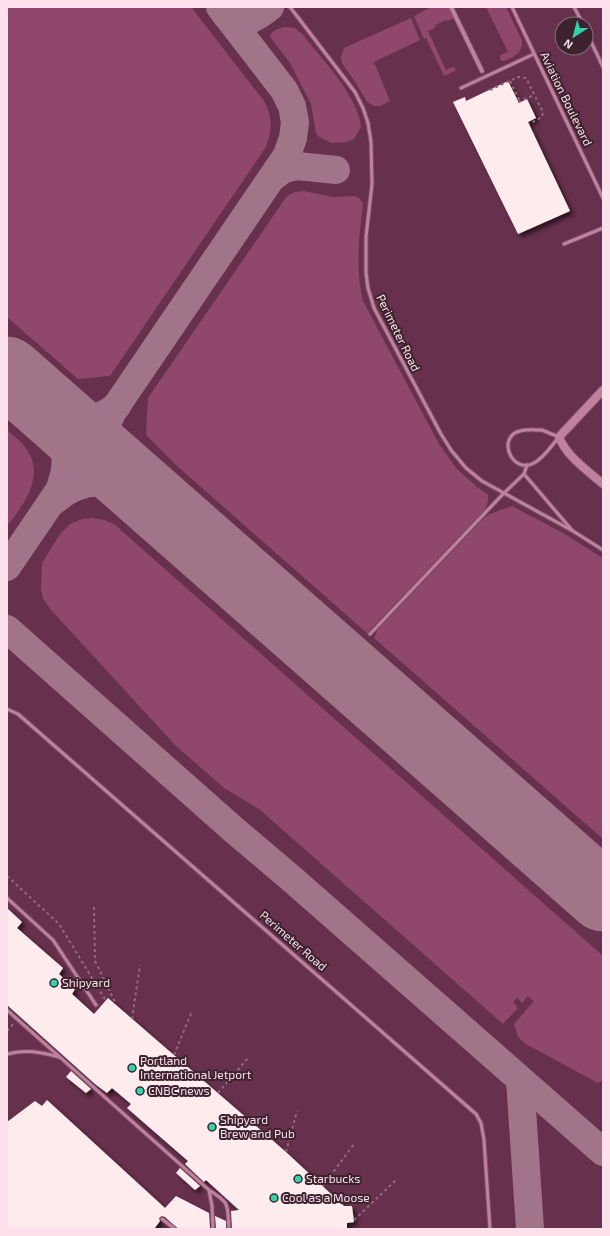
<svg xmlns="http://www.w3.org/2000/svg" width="610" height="1236" viewBox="0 0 610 1236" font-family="'Exo 2',sans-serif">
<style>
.green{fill:#8f486c}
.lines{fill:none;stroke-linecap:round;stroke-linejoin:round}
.taxiway{stroke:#a1748a;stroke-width:28}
.runway{stroke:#a1748a;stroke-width:71}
.building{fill:#feebed;filter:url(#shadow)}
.lane-casing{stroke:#7c4e66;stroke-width:5}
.street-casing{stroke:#7c4e66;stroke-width:6}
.secondary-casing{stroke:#7c4e66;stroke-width:10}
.path{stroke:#96677e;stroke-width:2;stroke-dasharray:3 3;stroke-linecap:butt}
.lane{stroke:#c0819e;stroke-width:3}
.street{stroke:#c0819e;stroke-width:4}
.secondary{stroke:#c0819e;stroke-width:8}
.poi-dot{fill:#31d4a9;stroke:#3c232f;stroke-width:1.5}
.labels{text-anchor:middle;stroke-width:4;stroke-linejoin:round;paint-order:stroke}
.street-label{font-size:12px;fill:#fce0ec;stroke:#3c232f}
.poi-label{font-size:12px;fill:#fce0ec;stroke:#3c232f;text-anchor:start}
</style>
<defs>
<filter id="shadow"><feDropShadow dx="3.5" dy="3.5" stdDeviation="2" flood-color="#0009"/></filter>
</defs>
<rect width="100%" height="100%" fill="#67304c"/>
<!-- green -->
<g class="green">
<path d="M7,7H191L264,101C273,118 272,130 266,147L110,376L78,379L7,317Z"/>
<path d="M431,7H449L454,18L448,21L446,20L435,25V28L428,31L446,70L453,67L456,69L455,71L444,76L426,38L424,39L414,16Z"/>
<path d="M486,7H506L522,40C523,53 514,57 504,61H501L500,55L508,52Z"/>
<path d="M411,18L420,40L374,62L390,101L380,106H374L367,102L356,83L342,63L341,57L344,48Z"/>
<path d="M284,27L295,28L302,34C322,59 358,96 361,127L354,139L347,142L332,143L319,137L316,133L311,104L290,63L270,37C272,30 277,29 284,27Z"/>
<path d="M304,191L332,197L355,196L360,199L363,204C359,238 355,267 363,301L439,444L457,469L477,487L488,495V501L485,510L367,633L177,466L146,435L148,398L287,196L295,192Z"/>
<path d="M7,430C14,436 22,442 27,450C45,476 24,505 7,526Z"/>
<path d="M512,506L563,533L603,558V839L374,638L378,629L485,517L490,514Z"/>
<path d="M93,518L104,520L114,524L603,956V1080L598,1083L526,1044L518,1037L514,1024L534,1001L528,996L522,1003L517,998L513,1002L517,1006V1009L503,1024L259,809L224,788L175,745L52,611L43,599L41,588L42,563L60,534L70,524L82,519Z"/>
</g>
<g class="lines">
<!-- taxiway -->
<g class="taxiway">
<path d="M226,15C244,28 255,18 270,7"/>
<path d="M273,177L284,169L297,166L336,170"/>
<path d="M46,406C62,433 72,454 61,485"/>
<path d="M46,406C74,424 90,426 117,406"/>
<path d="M111,415C98,438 110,459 126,477"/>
<path d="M54,501C86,472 119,481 152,500"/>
<path d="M7,567L287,155L293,138L295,122L292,106L284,90L220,7"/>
<path d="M7,629L234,830L293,880L603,1152"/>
<path d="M520,1080L530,1229"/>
</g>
<!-- runway -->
<path class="runway" d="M7,372L603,896"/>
</g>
<!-- building -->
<g class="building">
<path d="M508,81L519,103L527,99L536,118L528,122L570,211L518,234L453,102L465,97L466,101Z"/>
<path d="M7,908L22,922L17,928L63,968L59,974L75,989L72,994L94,1014L108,998L286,1152L344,1206H352L354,1222L347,1223V1229H232L231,1211L239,1210L206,1180L204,1182L185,1164L188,1161L127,1108L131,1104L112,1088L107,1093L95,1084L7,1005Z"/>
<path d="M71,1071L91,1089L86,1093L66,1077Z"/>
<path d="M47,1100L165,1208L176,1196L209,1213L210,1229H178L165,1217L162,1216L159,1218L160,1221L154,1229H7V1122L35,1101L42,1106Z"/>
<path d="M180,1168L200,1186L195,1190L176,1173Z"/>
<path d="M215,1216L226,1221V1229H216Z"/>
</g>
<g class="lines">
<!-- lane casing -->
<g class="lane-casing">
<g id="lane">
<path d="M290,7L355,92L363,108L368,123L371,142L372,184L366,237V273L368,288L374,308L441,434L451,450L466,468L482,481L573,531L603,550"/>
<path d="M512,7L603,198"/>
<path d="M574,7L583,24"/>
<path d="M586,31L603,67"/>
<path d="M461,88L534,54"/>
<path d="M564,244L603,228"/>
<path d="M542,430L559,437C552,445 544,458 534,463C512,475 496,437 520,431C527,429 535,430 542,430Z"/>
<path d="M524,474L571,529"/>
<path d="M370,634L503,494L524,474L527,465"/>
<path d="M7,709L18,714L476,1114L481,1123L484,1140L490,1229"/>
<path d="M7,898L53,940L96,1005"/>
<path d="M7,1010L209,1190C231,1204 227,1204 229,1229"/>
<path d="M7,1054C25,1049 41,1052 59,1057"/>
<path d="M209,1190L212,1206L213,1229"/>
<path d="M162,1219L175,1229"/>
</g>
</g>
<!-- street casing -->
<g class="street-casing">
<path id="street" d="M451,7L482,71"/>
</g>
<!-- secondary casing -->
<g class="secondary-casing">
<path id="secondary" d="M603,390L559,437C567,457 587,470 603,484"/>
</g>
<!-- path -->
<g class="path">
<path d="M510,81L520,101"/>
<path d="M490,90L518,77L526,78L543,112L542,117L529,124"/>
<path d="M518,102L534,95"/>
<path d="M7,876L59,924L106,1001"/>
<path d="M94,907L95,961L116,1004"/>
<path d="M132,1019L140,965"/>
<path d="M7,1031L13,1024"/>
<path d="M174,1055L192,1011"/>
<path d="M218,1093L249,1057"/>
<path d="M286,1152L297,1111"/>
<path d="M323,1186L354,1144"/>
<path d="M354,1220L396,1180"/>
</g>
<!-- lane -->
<use href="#lane" class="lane"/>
<!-- street -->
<use href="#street" class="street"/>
<!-- secondary -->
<use href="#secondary" class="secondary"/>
</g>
<!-- markers -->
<g class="poi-dot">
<circle cx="54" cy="983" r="4"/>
<circle cx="132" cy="1068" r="4"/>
<circle cx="140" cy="1091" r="4"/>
<circle cx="212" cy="1127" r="4"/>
<circle cx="298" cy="1179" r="4"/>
<circle cx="274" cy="1198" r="4"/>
</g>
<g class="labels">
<!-- street labels -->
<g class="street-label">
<text transform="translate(566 99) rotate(64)" y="4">Aviation Boulevard</text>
<text transform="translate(398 333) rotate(64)" y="4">Perimeter Road</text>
<text transform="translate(293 941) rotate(41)" y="4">Perimeter Road</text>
</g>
<!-- poi labels -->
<g class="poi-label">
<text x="62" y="987">Shipyard</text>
<text x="140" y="1065">Portland<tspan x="140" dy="14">International Jetport</tspan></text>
<text x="148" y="1095">CNBC news</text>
<text x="220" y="1124">Shipyard<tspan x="220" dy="14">Brew and Pub</tspan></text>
<text x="306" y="1183">Starbucks</text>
<text x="282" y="1202">Cool as a Moose</text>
</g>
</g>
<!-- border -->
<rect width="610" height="1236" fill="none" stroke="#fce0ec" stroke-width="16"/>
<!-- north arrow -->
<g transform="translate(574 36) rotate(216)"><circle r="19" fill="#3c232f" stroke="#896f7b"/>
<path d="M0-3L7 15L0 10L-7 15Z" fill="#31d4a9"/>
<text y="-6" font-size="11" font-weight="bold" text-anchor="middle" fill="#fce0ec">N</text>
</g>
</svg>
